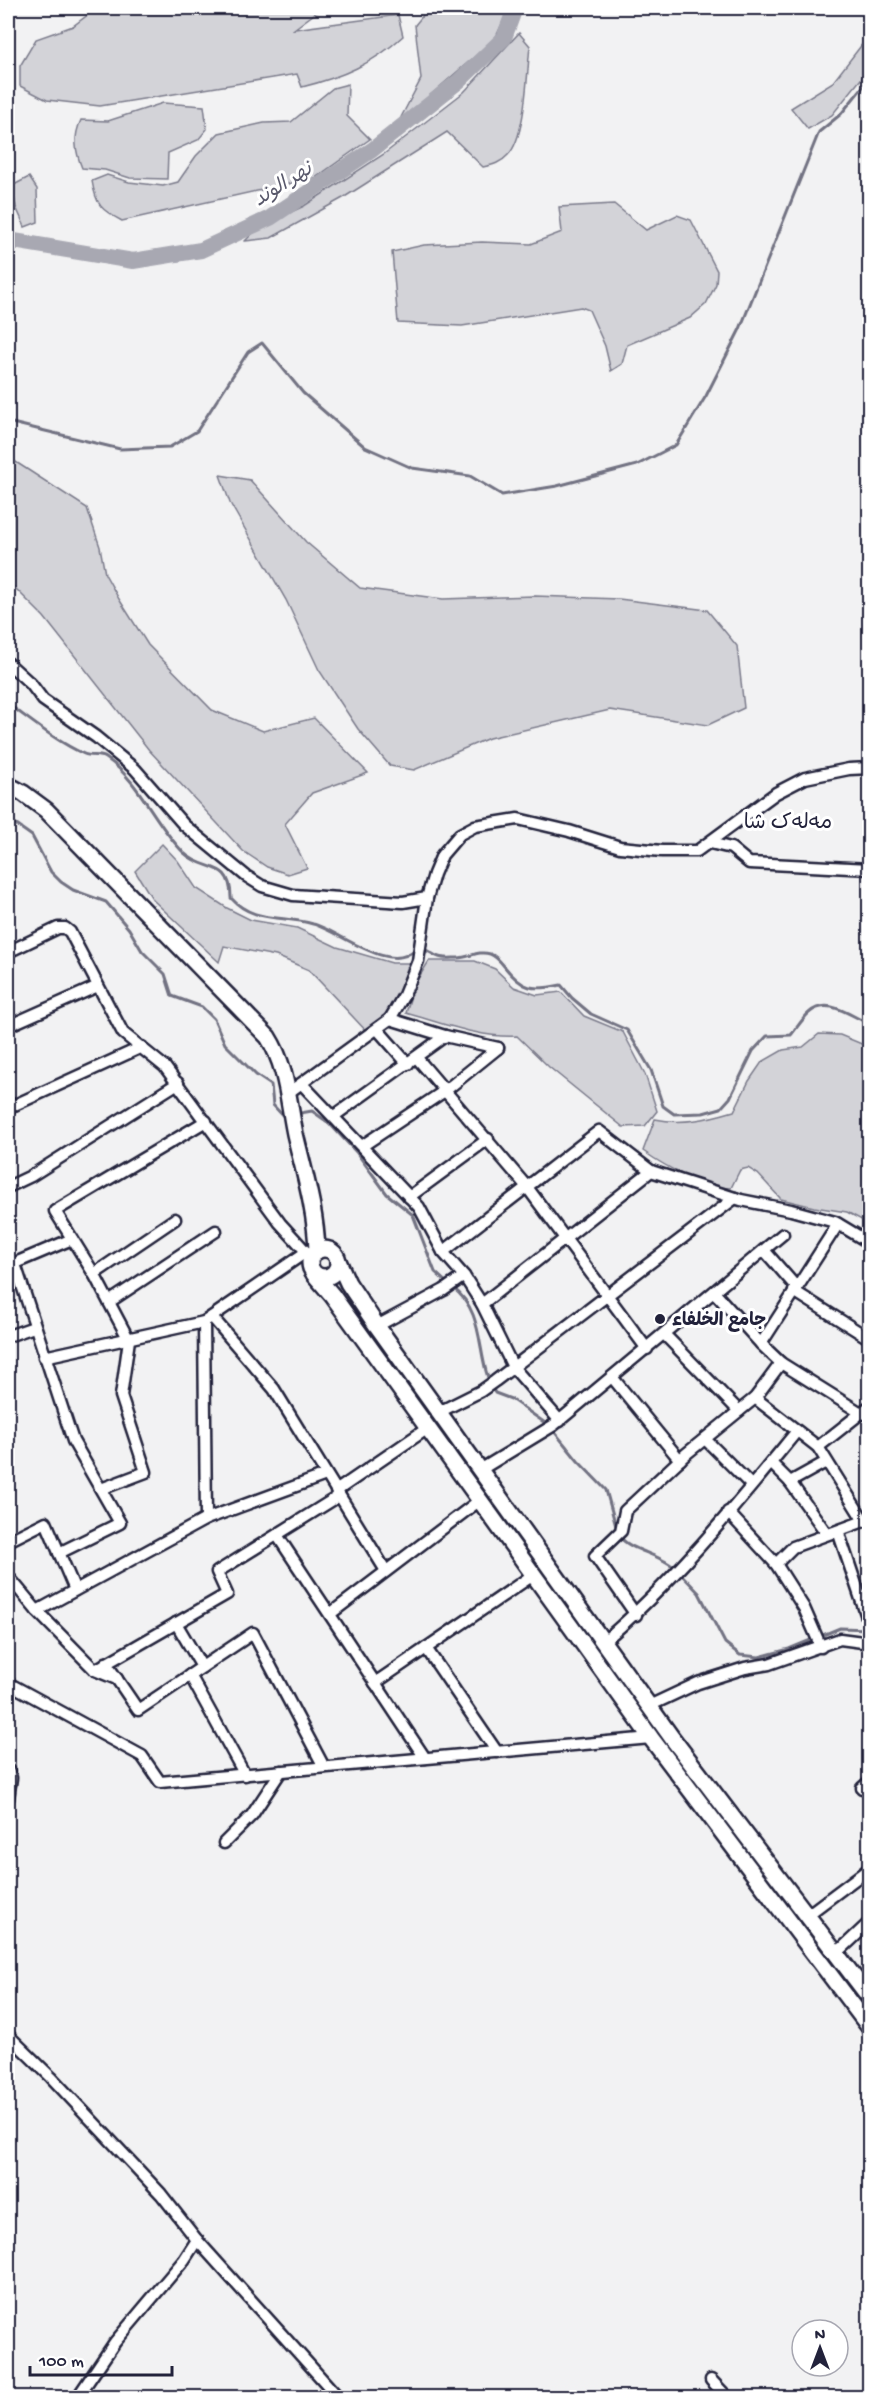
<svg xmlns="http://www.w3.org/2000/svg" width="877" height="2405" viewBox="0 0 877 2405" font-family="'Gochi Hand','Playpen Sans Arabic',sans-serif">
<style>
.green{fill:#d3d3d8;stroke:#7a7a8a;stroke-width:1.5}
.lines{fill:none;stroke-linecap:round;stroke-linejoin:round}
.stream{stroke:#727282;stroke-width:3}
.river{stroke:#a8a8b2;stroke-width:16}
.street-casing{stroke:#22223b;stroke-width:15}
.secondary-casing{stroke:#22223b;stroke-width:20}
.street{stroke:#fff;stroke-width:10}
.secondary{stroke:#fff;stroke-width:15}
.poi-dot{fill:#22223b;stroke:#fff;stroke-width:2}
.labels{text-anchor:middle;stroke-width:6;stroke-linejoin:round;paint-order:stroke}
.poi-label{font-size:18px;font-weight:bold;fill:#22223b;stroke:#fff;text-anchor:start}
.water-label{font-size:20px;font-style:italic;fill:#58586b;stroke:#fff}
.quarter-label{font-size:21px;fill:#22223b;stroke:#fff}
</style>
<rect width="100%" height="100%" fill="#f2f2f3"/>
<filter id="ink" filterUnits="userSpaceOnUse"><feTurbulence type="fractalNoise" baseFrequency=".0167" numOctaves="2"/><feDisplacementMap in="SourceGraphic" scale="12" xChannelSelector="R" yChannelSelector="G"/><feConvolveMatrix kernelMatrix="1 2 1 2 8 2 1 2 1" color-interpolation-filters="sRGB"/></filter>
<g filter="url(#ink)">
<!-- green -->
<g class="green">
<path d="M97,8H322L294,29L398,15L403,36C373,64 342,77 302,87L297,74L100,106L47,100L20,86V66L36,39L73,26Z"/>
<path d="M429,8H509L495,39L398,123L421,79L415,25Z"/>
<path d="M863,8H869V69L832,115L808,129L791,108L833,82L867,38Z"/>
<path d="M519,33L530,46C527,72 526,137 508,155C501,163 493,165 483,167L447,132L343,198L271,238L245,241L259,227L304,206L384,154L464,92Z"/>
<path d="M348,84L347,116L370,139L315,178L122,221C101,210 96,205 92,181L107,175L129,182L163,186L178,182L196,156L219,133L264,123L291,122L333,88Z"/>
<path d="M163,103L204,106L207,129L198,140L168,153L167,179L130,178L105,170L82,168C75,151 73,137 81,120L108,121Z"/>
<path d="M29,177L37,189L38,222L25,227L16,207L12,186Z"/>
<path d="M614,204L646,230L677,215L691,220L717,271L716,284L706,304L690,318L627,345L622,364L611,371L605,346L589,310L581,307L462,326L398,323L392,252L424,245L482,242L531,244L562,232L559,207Z"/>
<path d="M8,457L87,508L100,547L105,574L119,599L148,645L212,710L263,731L314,718L368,773L312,793L285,824L307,868L288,874L267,867L243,851L149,750L44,617L8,581Z"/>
<path d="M220,475L250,480L306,542L360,588L443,599L535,596L619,599L707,610L737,646L744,708L708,725L610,710L489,738L414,770L390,766L358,729L319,670L286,600L230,503Z"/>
<path d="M162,844L178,861L196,888L227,908L251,920L297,928L337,947L392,963H409C398,994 394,1012 369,1034L309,970L276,956L224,946L219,962L153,900L135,871Z"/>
<path d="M429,961H475L495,969L514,987L537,995L561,992L584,1016L623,1032L645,1074L657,1111L645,1126L623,1127L549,1067L517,1036C483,1039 439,1022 406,1013L414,985Z"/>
<path d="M819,1034L840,1035L869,1047V1224L847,1212L814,1207L781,1199L758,1174L748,1168L740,1170L731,1188C703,1188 666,1167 643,1151L655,1119C682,1125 707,1119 734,1111L749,1081L762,1062L783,1050L803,1047Z"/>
</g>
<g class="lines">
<!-- stream -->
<g class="stream">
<path d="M8,422L120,449L170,447L197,431L248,352L262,343L303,393L365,447L412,468L470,476L502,495L557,486L637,465L676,445L706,396L740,329L819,132L841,114L870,78"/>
<path d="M8,704C32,721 57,742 84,754C91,757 100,754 106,758C140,781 155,825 184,853C205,873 231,859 231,898C253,923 283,915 313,924C338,930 391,976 415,949"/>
<path d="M8,819L32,836L51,872L61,882L73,890L106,902L129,929L142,951L165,974L172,996L202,1007L214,1019L225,1044L256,1075L271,1085L273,1105L284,1117L286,1116"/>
<path d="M422,949C429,950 432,955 439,957C444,959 452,958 458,958C469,958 478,950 490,954C496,956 500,961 504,966C523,990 532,991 561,985L572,998L591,1014L627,1030L651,1070L663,1106L674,1114L703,1113L721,1108L730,1098L753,1051L767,1036L791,1035C797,1028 802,1019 809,1013C828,996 850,1016 870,1024"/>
<path d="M295,1114L312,1111L329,1123L357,1153L387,1194L413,1215L435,1272L448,1284"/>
<path d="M453,1288C487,1313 475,1360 495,1393L511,1399L548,1425"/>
<path d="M553,1430L578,1461L606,1490L617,1530"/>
<path d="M620,1537C631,1551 660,1554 675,1568"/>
<path d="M680,1573L699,1593L725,1643L740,1655L759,1657L789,1649L840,1628L870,1629"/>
</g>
<!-- river -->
<path class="river" d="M8,240L133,261L201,250L270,218L372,150L459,81L504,38L515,8"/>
<!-- street casing -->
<g class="street-casing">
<g id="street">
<path d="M8,663L31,684L43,700L96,737L135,769L184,825L246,876L262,886L293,895L403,902L427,898"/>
<path d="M710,843L731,848L749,863L870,869"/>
<path d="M8,952L58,928H65L70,932L123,1033L165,1067L280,1223L311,1257"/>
<path d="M390,1019L445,1036L498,1048"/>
<path d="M8,1026L98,986"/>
<path d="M378,1030L408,1064"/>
<path d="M417,1058L527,1187L647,1349"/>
<path d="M302,1084L419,1207L443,1252L464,1276L482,1304L513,1367L560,1421"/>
<path d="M288,1093L390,1019L404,995L418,961L427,898L434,874L442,855L460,834L475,826L518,819L569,831L620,847L662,851H697L776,793L805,778L849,769L870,768"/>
<path d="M8,1108L142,1047"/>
<path d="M334,1116L445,1036"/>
<path d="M362,1146L446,1090L498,1048"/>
<path d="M8,1187L31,1176L178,1083"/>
<path d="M409,1197L488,1139"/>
<path d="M764,1250L797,1288"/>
<path d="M443,1252L599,1131L651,1171"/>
<path d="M15,1264L73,1441L120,1523L59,1553"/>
<path d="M8,1266L72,1239"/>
<path d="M94,1274L175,1219"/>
<path d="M794,1291L870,1339"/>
<path d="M714,1292L761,1344L781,1363L861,1413L870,1406"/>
<path d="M109,1302L216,1231"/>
<path d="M482,1304L651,1171L741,1200L791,1210L835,1222L870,1243"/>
<path d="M212,1317L274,1389L386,1571"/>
<path d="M204,1322L206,1519"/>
<path d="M377,1326L444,1290L464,1276"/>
<path d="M664,1334L739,1411"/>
<path d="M8,1336L34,1327"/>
<path d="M761,1344L838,1224"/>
<path d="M44,1357L204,1322L306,1252"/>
<path d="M612,1377L680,1460"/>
<path d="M755,1398L818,1447L864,1521L793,1547L776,1564"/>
<path d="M439,1412L481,1391L495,1381L735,1198"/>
<path d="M705,1439L751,1485"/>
<path d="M818,1447L861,1413L866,1414"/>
<path d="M771,1463L790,1482L827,1534"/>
<path d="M480,1470L554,1425L783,1234"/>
<path d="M790,1482L826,1462"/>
<path d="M101,1489L146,1472L121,1396L129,1340L94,1274L55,1211L206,1121"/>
<path d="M336,1491L428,1428"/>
<path d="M728,1512L776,1564L804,1608L821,1647"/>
<path d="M838,1531L867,1617"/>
<path d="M277,1535L425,1758"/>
<path d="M8,1541L46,1522L75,1590"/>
<path d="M8,1576L37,1611L95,1670L117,1679"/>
<path d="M37,1611L206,1519L326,1475"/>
<path d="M330,1614L480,1500"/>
<path d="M636,1615L595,1556L621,1531L625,1511L686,1454L755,1398L781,1363"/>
<path d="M176,1623L202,1667"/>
<path d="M603,1642C676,1580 736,1505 797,1431"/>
<path d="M426,1648L497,1752"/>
<path d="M106,1663L138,1710L253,1633L324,1767"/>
<path d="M95,1670L227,1594L217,1572L339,1496"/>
<path d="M190,1675L245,1775"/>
<path d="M8,1683L142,1756L160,1782L651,1738"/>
<path d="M375,1683L533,1575"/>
<path d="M649,1706L698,1683L745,1668L769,1664L840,1639L870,1643"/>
<path d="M8,1770L11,1778L8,1799"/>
<path d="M862,1788L870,1781"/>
<path d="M224,1843L252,1815L281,1771"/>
<path d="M806,1916L870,1868"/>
<path d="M836,1954L870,1922"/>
<path d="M8,2035L51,2077L161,2194L197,2240L339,2398"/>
<path d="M711,2380L728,2398"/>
<path d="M77,2398L115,2342L184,2260L197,2240"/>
</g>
</g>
<!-- secondary casing -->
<g class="secondary-casing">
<g id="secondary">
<path d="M8,785L23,793L46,810L268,1037C287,1067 288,1100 295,1134C304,1172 316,1211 317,1251"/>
<circle cx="324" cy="1263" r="14"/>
<path d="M338,1261L348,1283L377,1326L672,1738L870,1998"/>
<path d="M314,1274L332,1295L651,1738L870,2028"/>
</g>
</g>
<!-- street -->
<use href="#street" class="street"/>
<!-- secondary -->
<use href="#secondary" class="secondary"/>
</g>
</g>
<!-- markers -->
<circle class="poi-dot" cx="660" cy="1319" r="6"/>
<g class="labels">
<!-- poi labels -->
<g class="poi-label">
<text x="672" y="1325">جامع الخلفاء</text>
</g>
<!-- water labels -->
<g class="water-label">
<text transform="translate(282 183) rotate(-32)" y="7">نهر الوند</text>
</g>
<!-- quarter labels -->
<g class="quarter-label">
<text x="788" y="828">مەلەک شا</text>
</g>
</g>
<!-- margin -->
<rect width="877" height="2405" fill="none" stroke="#fff" stroke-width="30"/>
<rect x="15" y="15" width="847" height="2375" fill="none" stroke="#22223b" stroke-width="2" filter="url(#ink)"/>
<!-- north arrow -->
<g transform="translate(820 2348)"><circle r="28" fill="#ffffff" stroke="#a7a7b1" stroke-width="1.5"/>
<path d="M0-4.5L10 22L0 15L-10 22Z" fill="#22223b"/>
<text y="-9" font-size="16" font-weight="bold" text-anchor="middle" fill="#22223b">N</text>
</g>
<!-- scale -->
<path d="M30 2366v9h142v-9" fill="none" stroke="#22223b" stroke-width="3"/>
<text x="39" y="2366" font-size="18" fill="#22223b" stroke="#ffffff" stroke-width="4.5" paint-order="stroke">100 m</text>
</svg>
